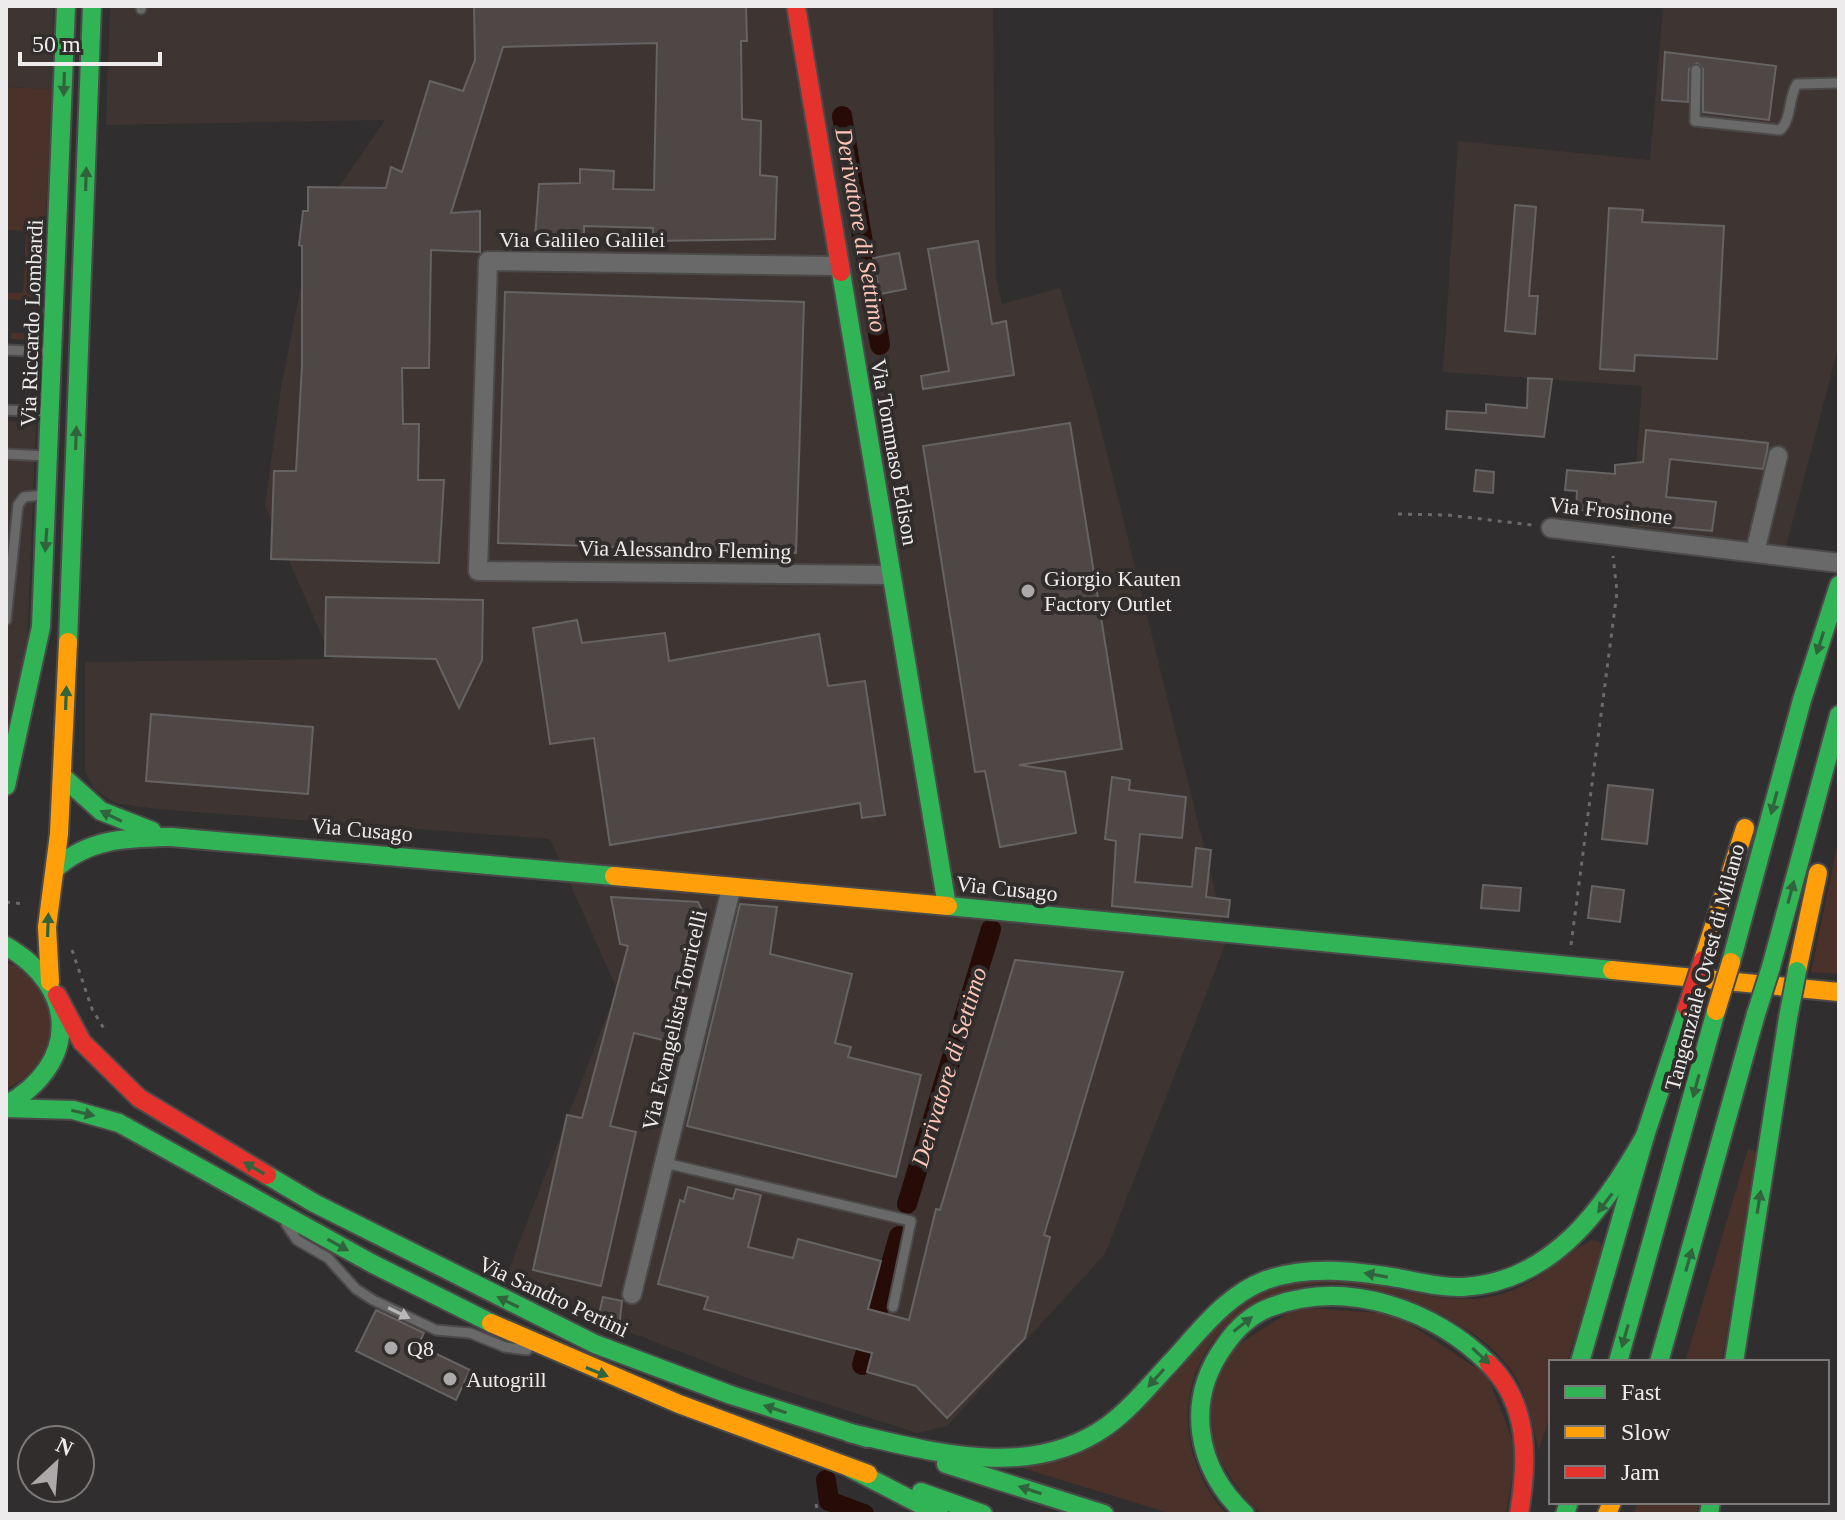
<svg xmlns="http://www.w3.org/2000/svg" width="1845" height="1520" viewBox="0 0 1845 1520" font-family="Georgia,serif">
<style>
.built{fill:#3e3533}
.green{fill:#4a312a}
.lines{fill:none;stroke-linecap:round;stroke-linejoin:round}
.canal{stroke:#260b06;stroke-width:20}
.building{fill:#4e4745;stroke:#656363;stroke-width:2}
.lane-casing{stroke:#4b4949;stroke-width:13}
.street-casing{stroke:#4b4949;stroke-width:22}
.fast-casing{stroke:#4b4949;stroke-width:22}
.slow-casing{stroke:#4b4949;stroke-width:22}
.jam-casing{stroke:#4b4949;stroke-width:22}
.path{stroke:#6c6a6a;stroke-width:3;stroke-dasharray:4 6;stroke-linecap:butt}
.lane{stroke:#6a6969;stroke-width:9}
.street{stroke:#6a6969;stroke-width:18}
.fast{stroke:#30b455;stroke-width:18}
.slow{stroke:#ff9f0a;stroke-width:18}
.jam{stroke:#e5322d;stroke-width:18}
.fast-bridge-casing{stroke:#4b4949;stroke-width:22;stroke-linecap:butt}
.slow-bridge-casing{stroke:#4b4949;stroke-width:22;stroke-linecap:butt}
.jam-bridge-casing{stroke:#4b4949;stroke-width:22;stroke-linecap:butt}
.fast-bridge{stroke:#30b455;stroke-width:18}
.slow-bridge{stroke:#ff9f0a;stroke-width:18}
.jam-bridge{stroke:#e5322d;stroke-width:18}
.oneway{fill:#31633d}
.oneway2{fill:#b9b7b7}
.poi-dot{fill:#aba9a9;stroke:#312d2d;stroke-width:3}
.labels{text-anchor:middle;stroke-width:8;stroke-linejoin:round;paint-order:stroke}
.street-label{font-size:22px;fill:#edebeb;stroke:#312d2d}
.poi-label{font-size:22px;fill:#edebeb;stroke:#312d2d;text-anchor:start}
.water-label{font-size:24px;font-style:italic;fill:#fdc6b7;stroke:#312d2d}
</style>
<rect width="100%" height="100%" fill="#302e2e"/>
<!-- built -->
<g class="built">
<path d="M6,6H53L52,89L6,87Z"/>
<path d="M110,6H993L996,277L1002,304L1060,288L1094,401L1227,940L1105,1254L947,1426L917,1433L758,1382L619,1328L507,1274L617,989L550,839L156,809L115,803L95,790L85,772V662L332,659L265,506L281,388L313,225L385,120L106,125Z"/>
<path d="M1663,6H1839V345L1785,550L1631,529L1642,386L1443,372L1458,141L1650,160Z"/>
<path d="M6,421L36,423L27,646L6,730Z"/>
</g>
<!-- green -->
<g class="green">
<path d="M6,87L52,89L40,335L33,340L11,339V333H30L32,301L6,299V293H23L26,231L8,230Z"/>
<path d="M1839,837V974L1811,972Z"/>
<path d="M6,962C68,982 63,1062 6,1089Z"/>
<path d="M1748,1149L1757,1152L1722,1362H1685Z"/>
<path d="M1592,1240L1598,1241L1604,1249L1567,1362H1551V1412L1539,1450C1532,1424 1527,1393 1511,1370C1493,1345 1467,1328 1440,1314C1400,1292 1344,1277 1299,1287C1189,1312 1153,1431 1226,1514H1172L1016,1466C1104,1454 1138,1410 1193,1348C1214,1325 1239,1299 1269,1287C1344,1256 1424,1314 1498,1295C1539,1285 1558,1256 1592,1240Z"/>
<path d="M1297,1307L1395,1314L1487,1375L1517,1451L1506,1514H1263C1246,1502 1238,1489 1227,1472C1197,1424 1213,1404 1225,1353Z"/>
<path d="M1638,1502H1699L1696,1514H1633Z"/>
</g>
<g class="lines">
<!-- canal -->
<g class="canal">
<path d="M842,116L880,345"/>
<path d="M907,1204L991,929"/>
<path d="M862,1365L899,1236"/>
<path d="M826,1480L829,1501L864,1514"/>
</g>
</g>
<!-- building -->
<g class="building">
<path d="M474,6H746L747,41H741L742,119L761,121L760,175L777,177L775,239L653,241V228L584,226V240L535,238L539,184L580,183V169L614,171L613,189L654,190L657,43L503,47L451,213L480,211V252L431,250L429,368H402L403,424H419L418,480H444L439,563L271,559L274,471H296L302,366V246L299,245L303,211H308V187L386,188L391,167L402,172L430,81L463,91L475,60Z"/>
<path d="M1665,52L1776,66L1769,120L1703,112V69L1697,63L1689,69L1688,102L1662,100Z"/>
<path d="M1515,205L1536,207L1529,296H1538L1535,334L1505,331Z"/>
<path d="M1609,208L1643,210L1642,222L1724,226L1717,359L1635,355L1634,371L1600,369Z"/>
<path d="M978,241L992,324L1006,321L1014,375L923,389L921,376L949,371L928,249Z"/>
<path d="M899,253L906,289L880,294L873,258Z"/>
<path d="M505,292L804,302L796,553L498,543Z"/>
<path d="M1528,378L1552,379L1544,437L1446,429L1447,411L1486,413V404L1527,408Z"/>
<path d="M1070,423L1122,749L1019,765L1065,772L1076,833L1000,847L985,771L975,772L923,446Z"/>
<path d="M1646,430L1768,443L1767,452L1763,469L1670,459L1666,497L1716,502L1712,531L1638,524L1639,514L1576,510L1577,491L1565,490L1567,470L1615,474V465L1643,462Z"/>
<path d="M1476,470L1494,472L1493,493L1474,491Z"/>
<path d="M326,597L483,600L482,660L459,708L436,659L325,656Z"/>
<path d="M577,620L582,643L665,633L669,661L819,634L828,686L865,681L885,815L862,818L860,803L610,845L594,738L550,744L533,628Z"/>
<path d="M151,714L313,727L308,794L146,781Z"/>
<path d="M1112,777L1130,780L1129,790L1186,797L1182,838L1140,834L1135,882L1192,887L1196,848L1211,850L1206,897L1230,900L1228,917L1112,906L1116,841L1105,839Z"/>
<path d="M1608,785L1653,790L1647,844L1602,839Z"/>
<path d="M1483,885L1521,888L1519,911L1481,908Z"/>
<path d="M1592,886L1624,890L1620,922L1588,918Z"/>
<path d="M611,897L698,902L702,910L671,1042L634,1033L610,1126L636,1132L601,1286L533,1270L567,1115L582,1118L628,946L620,944Z"/>
<path d="M740,904L777,907L770,954L852,974L835,1043L851,1047L848,1057L921,1075L896,1177L687,1126Z"/>
<path d="M1015,960L1123,972L1044,1235L1050,1237L1025,1338L947,1418L916,1386L867,1372L872,1353L704,1309L708,1297L658,1284L680,1200L684,1202L688,1187L733,1199L736,1189L761,1195L748,1247L793,1258L798,1239L881,1261L868,1309L909,1320L936,1209L940,1210Z"/>
<path d="M603,1297L622,1301L619,1328L598,1318Z"/>
<path d="M376,1310L424,1333L418,1345L470,1370L456,1400L356,1351Z"/>
</g>
<g class="lines">
<!-- lane casing -->
<g class="lane-casing">
<g id="lane">
<path d="M141,9V6"/>
<path d="M1696,70L1695,121L1780,130C1792,119 1788,98 1797,84L1839,83"/>
<path d="M6,350L50,352"/>
<path d="M6,410L47,412"/>
<path d="M6,454L46,456"/>
<path d="M6,620L18,505L24,497L43,495"/>
<path d="M665,1163L911,1221L893,1307"/>
<path d="M286,1224L297,1240L328,1258L356,1289L373,1300L436,1330L470,1333L505,1347L527,1350"/>
</g>
</g>
<!-- street casing -->
<g class="street-casing">
<g id="street">
<path d="M840,266L488,261L478,571L891,575"/>
<path d="M1551,528L1839,563"/>
<path d="M1755,552L1778,456"/>
<path d="M632,1294L731,889"/>
</g>
</g>
<!-- fast casing -->
<g class="fast-casing">
<g id="fast">
<path d="M841,272L947,906"/>
<path d="M68,642L92,6"/>
<path d="M62,776L101,811L152,831"/>
<path d="M6,786L41,627L66,6"/>
<path d="M55,869C89,838 127,838 171,837L614,876"/>
<path d="M948,906L1612,970"/>
<path d="M6,946C79,988 79,1064 6,1105"/>
<path d="M1731,962L1802,700L1839,585"/>
<path d="M1771,967L1839,715"/>
<path d="M6,1108L73,1110L119,1123L373,1264L491,1323"/>
<path d="M267,1175L314,1203L595,1344L731,1395L867,1438"/>
<path d="M1580,1362L1645,1136L1687,1008"/>
<path d="M1618,1362L1716,1011"/>
<path d="M1659,1362L1756,1014"/>
<path d="M1734,1362L1788,1018"/>
<path d="M850,1433C934,1452 1030,1481 1107,1426C1133,1407 1153,1381 1175,1358C1202,1328 1228,1294 1266,1280C1308,1265 1355,1271 1398,1278C1419,1282 1442,1288 1463,1287C1553,1282 1605,1207 1645,1136"/>
<path d="M946,1464L1104,1514"/>
<path d="M850,1468L939,1514"/>
<path d="M921,1492L983,1514"/>
<path d="M1245,1514C1196,1468 1184,1401 1225,1345C1236,1329 1252,1314 1271,1307C1346,1278 1435,1310 1489,1364"/>
<path d="M1565,1514L1569,1502"/>
<path d="M1709,1514L1711,1502"/>
</g>
</g>
<!-- slow casing -->
<g class="slow-casing">
<g id="slow">
<path d="M614,876L948,906"/>
<path d="M1703,960L1745,828"/>
<path d="M1612,970L1839,992"/>
<path d="M1797,971L1818,873"/>
<path d="M50,982L47,927L59,834L68,642"/>
<path d="M491,1323L679,1404L868,1474"/>
<path d="M1607,1514L1612,1502"/>
</g>
</g>
<!-- jam casing -->
<g class="jam-casing">
<g id="jam">
<path d="M796,6L841,272"/>
<path d="M57,995L82,1042L139,1098L267,1175"/>
<path d="M1489,1364C1530,1405 1528,1461 1519,1514"/>
</g>
</g>
<!-- path -->
<g class="path">
<path d="M1398,514L1448,515L1532,525"/>
<path d="M6,902L26,904"/>
<path d="M1571,945L1617,592L1613,556"/>
<path d="M72,950L92,1009L106,1032"/>
<path d="M816,1504L818,1514"/>
</g>
<!-- lane -->
<use href="#lane" class="lane"/>
<!-- street -->
<use href="#street" class="street"/>
<!-- fast -->
<use href="#fast" class="fast"/>
<!-- slow -->
<use href="#slow" class="slow"/>
<!-- jam -->
<use href="#jam" class="jam"/>
<!-- fast-bridge casing -->
<g class="fast-bridge-casing">
<g id="fast-bridge">
<path d="M1756,1014L1771,967"/>
<path d="M1788,1018L1797,971"/>
</g>
</g>
<!-- slow-bridge casing -->
<g class="slow-bridge-casing">
<path id="slow-bridge" d="M1716,1011L1731,962"/>
</g>
<!-- jam-bridge casing -->
<g class="jam-bridge-casing">
<path id="jam-bridge" d="M1687,1008L1703,960"/>
</g>
<!-- fast-bridge -->
<use href="#fast-bridge" class="fast-bridge"/>
<!-- slow-bridge -->
<use href="#slow-bridge" class="slow-bridge"/>
<!-- jam-bridge -->
<use href="#jam-bridge" class="jam-bridge"/>
</g>
<!-- one-way arrows -->
<defs><path id="oneway-solid" d="M-6-.8H1V-3.2L6.5 0L1 3.2V.8H-6Z" transform="scale(2)"/></defs>
<g class="oneway">
<use href="#oneway-solid" transform="translate(64 84) rotate(92)"/>
<use href="#oneway-solid" transform="translate(86 179) rotate(-88)"/>
<use href="#oneway-solid" transform="translate(76 438) rotate(-88)"/>
<use href="#oneway-solid" transform="translate(46 540) rotate(94)"/>
<use href="#oneway-solid" transform="translate(1820 643) rotate(108)"/>
<use href="#oneway-solid" transform="translate(66 698) rotate(-88)"/>
<use href="#oneway-solid" transform="translate(1774 803) rotate(105)"/>
<use href="#oneway-solid" transform="translate(111 816) rotate(-154)"/>
<use href="#oneway-solid" transform="translate(1791 892) rotate(-75)"/>
<use href="#oneway-solid" transform="translate(48 925) rotate(-88)"/>
<use href="#oneway-solid" transform="translate(1696 1086) rotate(105)"/>
<use href="#oneway-solid" transform="translate(83 1113) rotate(13)"/>
<use href="#oneway-solid" transform="translate(254 1168) rotate(-150)"/>
<use href="#oneway-solid" transform="translate(1759 1202) rotate(-81)"/>
<use href="#oneway-solid" transform="translate(1605 1203) rotate(127)"/>
<use href="#oneway-solid" transform="translate(338 1245) rotate(29)"/>
<use href="#oneway-solid" transform="translate(1689 1260) rotate(-74)"/>
<use href="#oneway-solid" transform="translate(1376 1275) rotate(-170)"/>
<use href="#oneway-solid" transform="translate(508 1302) rotate(-154)"/>
<use href="#oneway-solid" transform="translate(1243 1324) rotate(-38)"/>
<use href="#oneway-solid" transform="translate(1625 1336) rotate(106)"/>
<use href="#oneway-solid" transform="translate(1481 1356) rotate(43)"/>
<use href="#oneway-solid" transform="translate(597 1372) rotate(22)"/>
<use href="#oneway-solid" transform="translate(1156 1378) rotate(132)"/>
<use href="#oneway-solid" transform="translate(775 1409) rotate(-162)"/>
<use href="#oneway-solid" transform="translate(1030 1490) rotate(-162)"/>
</g>
<use class="oneway2" href="#oneway-solid" transform="translate(399 1313) rotate(26)"/>
<!-- markers -->
<g class="poi-dot">
<circle cx="1028" cy="591" r="8"/>
<circle cx="391" cy="1348" r="8"/>
<circle cx="450" cy="1379" r="8"/>
</g>
<g class="labels">
<!-- street labels -->
<g class="street-label">
<text x="582" y="247">Via Galileo Galilei</text>
<text transform="translate(31 323) rotate(-88)" y="8">Via Riccardo Lombardi</text>
<text transform="translate(895 452) rotate(80)" y="8">Via Tommaso Edison</text>
<text transform="translate(1611 510) rotate(6)" y="8">Via Frosinone</text>
<text transform="translate(685 549) rotate(1)" y="8">Via Alessandro Fleming</text>
<text transform="translate(362 829) rotate(5)" y="8">Via Cusago</text>
<text transform="translate(1007 888) rotate(6)" y="8">Via Cusago</text>
<text transform="translate(1704 967) rotate(-75)" y="8">Tangenziale Ovest di Milano</text>
<text transform="translate(674 1020) rotate(-77)" y="8">Via Evangelista Torricelli</text>
<text transform="translate(554 1296) rotate(25)" y="8">Via Sandro Pertini</text>
</g>
<!-- poi labels -->
<g class="poi-label">
<text x="1044" y="586">Giorgio Kauten<tspan x="1044" dy="25">Factory Outlet</tspan></text>
<text x="407" y="1356">Q8</text>
<text x="466" y="1387">Autogrill</text>
</g>
<!-- water labels -->
<g class="water-label">
<text transform="translate(861 230) rotate(80)" y="8">Derivatore di Settimo</text>
<text transform="translate(949 1067) rotate(-73)" y="8">Derivatore di Settimo</text>
</g>
</g>
<!-- border -->
<rect width="1845" height="1520" fill="none" stroke="#edebeb" stroke-width="16"/>
<!-- legend -->
<rect x="1549" y="1360" width="280" height="144" fill="#312d2d" stroke="#7c7979" stroke-width="2"/>
<rect x="1565" y="1386" width="40" height="12" fill="#30b455" stroke="#7c7979" stroke-width="2"/>
<text x="1621" y="1400" font-size="24" fill="#edebeb">Fast</text>
<rect x="1565" y="1426" width="40" height="12" fill="#ff9f0a" stroke="#7c7979" stroke-width="2"/>
<text x="1621" y="1440" font-size="24" fill="#edebeb">Slow</text>
<rect x="1565" y="1466" width="40" height="12" fill="#e5322d" stroke="#7c7979" stroke-width="2"/>
<text x="1621" y="1480" font-size="24" fill="#edebeb">Jam</text>
<!-- north arrow -->
<g transform="translate(56 1464) rotate(26)"><circle r="38" fill="#312d2d" stroke="#7c7979" stroke-width="2"/>
<path d="M0-6L14 30L0 20L-14 30Z" fill="#aba9a9"/>
<text y="-12" font-size="22" font-weight="bold" text-anchor="middle" fill="#edebeb">N</text>
</g>
<!-- scale -->
<path d="M20 52v12h140v-12" fill="none" stroke="#edebeb" stroke-width="4"/>
<text x="32" y="52" font-size="24" fill="#edebeb" stroke="#312d2d" stroke-width="6" paint-order="stroke">50 m</text>
</svg>
